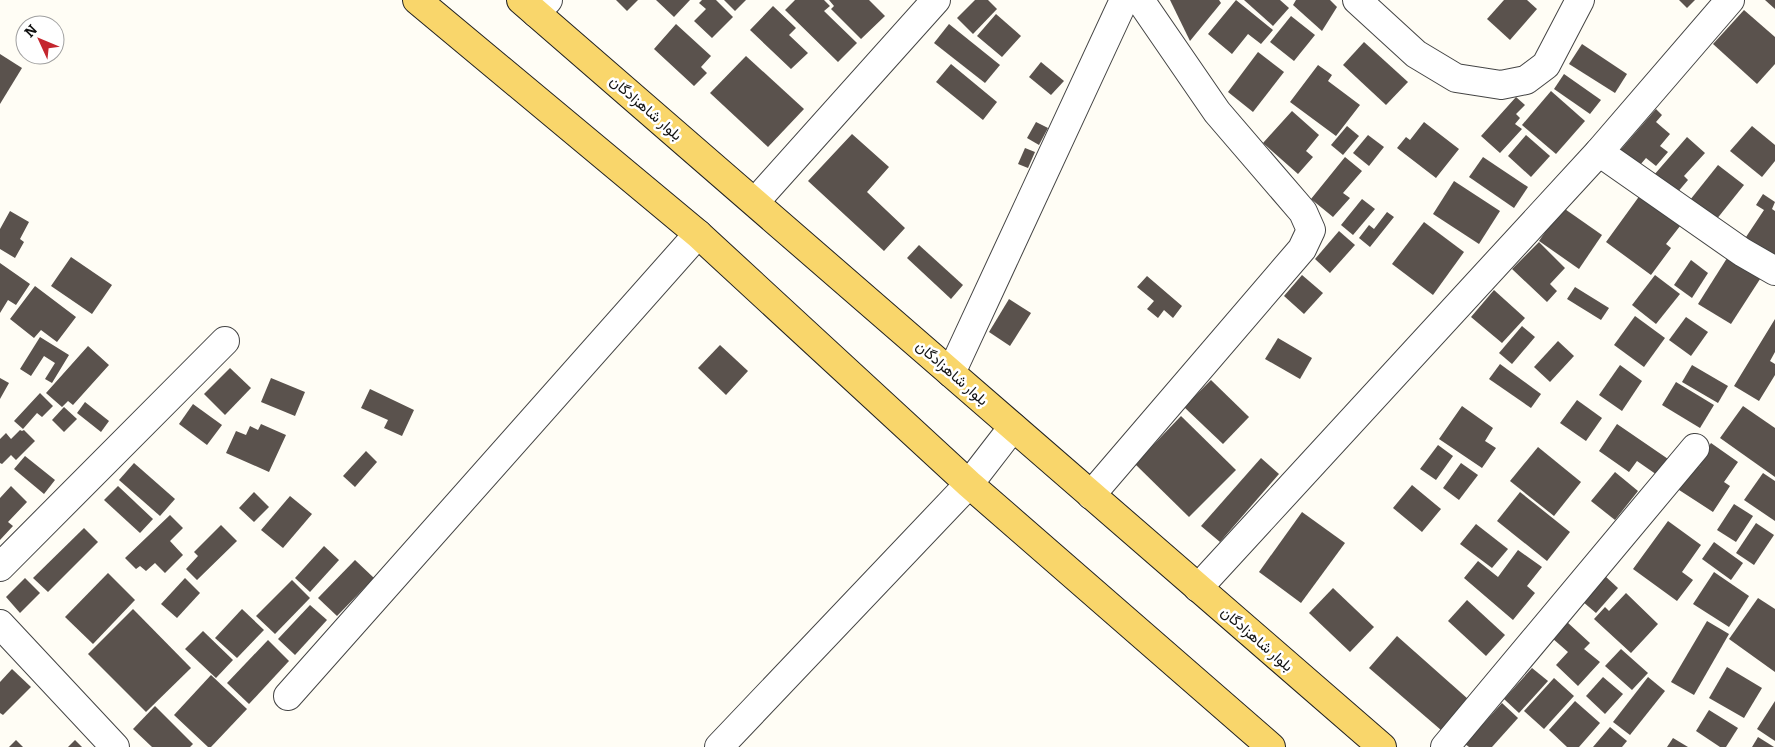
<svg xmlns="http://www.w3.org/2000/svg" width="1775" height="747" viewBox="0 0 1775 747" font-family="Bitter,Vazirmatn,serif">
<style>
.building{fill:#5a524d}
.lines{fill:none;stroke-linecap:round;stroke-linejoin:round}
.minor-casing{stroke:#444;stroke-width:30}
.major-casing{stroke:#222;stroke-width:30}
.minor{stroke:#fff;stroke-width:28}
.major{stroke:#f9d66b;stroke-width:28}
.labels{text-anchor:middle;stroke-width:5;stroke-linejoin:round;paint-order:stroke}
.street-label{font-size:15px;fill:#111;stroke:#fff}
</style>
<rect width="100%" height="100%" fill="#fffdf5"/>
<!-- building -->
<g class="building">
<path d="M616,0H638L627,11Z"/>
<path d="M656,0H690L674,17Z"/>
<path d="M702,0H716L733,17L712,38L694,21L706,9L699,3Z"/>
<path d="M724,0H746L735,11Z"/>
<path d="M795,0H824L830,6L824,11L857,43L838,62L785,10Z"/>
<path d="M829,0H869L885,16L861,39L831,9L834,6Z"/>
<path d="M975,0H988L997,9L973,34L957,18Z"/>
<path d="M1170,0H1219L1221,3L1190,41Z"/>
<path d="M1236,0L1273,30L1261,44L1248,34L1232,54L1208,34Z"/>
<path d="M1244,0H1280L1289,8L1273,26Z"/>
<path d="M1296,0H1330L1337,7L1322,31L1293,5Z"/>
<path d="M1504,0H1527L1537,9L1510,40L1487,19Z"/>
<path d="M1679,0H1695L1687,8Z"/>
<path d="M1765,0H1775V9Z"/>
<path d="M773,6L796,28L789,35L808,53L791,69L750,30Z"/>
<path d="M1744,10L1775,37V64L1757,84L1713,44Z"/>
<path d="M996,14L1021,36L1002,57L977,36Z"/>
<path d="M1291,16L1315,35L1294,61L1270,42Z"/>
<path d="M676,24L711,56L701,67L707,73L694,86L654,49Z"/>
<path d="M949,24L1000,65L985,83L934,43Z"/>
<path d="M1364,42L1408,82L1386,105L1343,65Z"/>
<path d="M1582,44L1627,74L1615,93L1569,64Z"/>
<path d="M1258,52L1284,72L1253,112L1228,92Z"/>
<path d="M0,54L22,68L0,104Z"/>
<path d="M746,56L804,109L768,147L710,93Z"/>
<path d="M1041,62L1064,81L1051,95L1029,77Z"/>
<path d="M951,64L997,102L983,120L936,82Z"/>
<path d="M1318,65L1332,75L1328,81L1360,105L1336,136L1290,102Z"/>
<path d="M1564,74L1601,100L1590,114L1554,89Z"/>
<path d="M1551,91L1585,121L1556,154L1522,125Z"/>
<path d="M1516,97L1525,105L1516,114L1520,118L1515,124L1522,129L1500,153L1481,136Z"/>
<path d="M1656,109L1662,115L1656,122L1670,134L1660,146L1668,152L1656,166L1646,158L1635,171L1616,155Z"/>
<path d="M1292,111L1319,135L1306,151L1313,157L1298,174L1263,143Z"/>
<path d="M1036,122L1048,128L1039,145L1027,138Z"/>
<path d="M1424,122L1459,149L1436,178L1397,148L1406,137L1410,140Z"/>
<path d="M1347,126L1359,136L1343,155L1331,145Z"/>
<path d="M1752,126L1775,145V161L1762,177L1730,151Z"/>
<path d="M852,134L889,167L867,192L905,228L884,251L808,181Z"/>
<path d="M1368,135L1384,147L1369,166L1353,153Z"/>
<path d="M1526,135L1550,156L1531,177L1508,156Z"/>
<path d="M1687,137L1705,153L1684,176L1688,180L1676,194L1654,175Z"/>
<path d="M1025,148L1035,152L1028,168L1018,164Z"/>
<path d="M1345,157L1362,171L1343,193L1350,198L1333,217L1311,199Z"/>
<path d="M1483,157L1528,187L1514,208L1469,177Z"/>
<path d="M1718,165L1744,185L1712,225L1686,205Z"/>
<path d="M1454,181L1500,211L1479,244L1433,214Z"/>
<path d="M1643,191L1684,221L1666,244L1671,248L1651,275L1606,242Z"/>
<path d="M1763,194L1775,202L1772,209L1775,211V255L1744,240L1764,210L1756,205Z"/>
<path d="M1362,199L1375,209L1353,235L1341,225Z"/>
<path d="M1562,207L1602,235L1579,269L1539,241Z"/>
<path d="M10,211L29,222L20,239L24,242L15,258L0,249V229Z"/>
<path d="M1387,212L1394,217L1370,247L1359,238L1369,225L1374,229Z"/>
<path d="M1424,222L1464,252L1433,295L1392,264Z"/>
<path d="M1339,231L1355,245L1330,273L1315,259Z"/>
<path d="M1539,242L1565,268L1550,284L1557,291L1547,302L1512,269Z"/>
<path d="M919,245L963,285L951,299L907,258Z"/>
<path d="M1729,255L1762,276L1731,324L1698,304Z"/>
<path d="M71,257L112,285L92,314L51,286Z"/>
<path d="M1691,260L1708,273L1692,298L1674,285Z"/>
<path d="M0,263L30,284L16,305L8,300L0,313Z"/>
<path d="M1302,275L1323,293L1304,314L1284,296Z"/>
<path d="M1655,275L1680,294L1656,324L1632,305Z"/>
<path d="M1147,276L1182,306L1173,318L1164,310L1158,318L1147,309L1154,301L1137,287Z"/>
<path d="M35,286L76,317L57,342L41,330L34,338L10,319Z"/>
<path d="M1575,287L1609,308L1601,320L1567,299Z"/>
<path d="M1494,290L1525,318L1502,343L1471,317Z"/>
<path d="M1009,299L1031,313L1010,346L989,332Z"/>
<path d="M1635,316L1665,338L1644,367L1614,345Z"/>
<path d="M1686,317L1708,332L1691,356L1669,340Z"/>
<path d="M1775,319V352L1770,361L1775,364V375L1759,401L1734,386Z"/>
<path d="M1522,326L1535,337L1512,364L1499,353Z"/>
<path d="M40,337L69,355L52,383L45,379L55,363L44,356L31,376L20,369Z"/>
<path d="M1278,338L1312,358L1300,379L1265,359Z"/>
<path d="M1558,341L1574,356L1550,382L1534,367Z"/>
<path d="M720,345L748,371L726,395L698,368Z"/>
<path d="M88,346L109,365L73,405L68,401L62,407L46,393Z"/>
<path d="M1500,364L1541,394L1531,408L1489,379Z"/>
<path d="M1620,365L1642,381L1622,411L1599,395Z"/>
<path d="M1692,365L1728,386L1718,403L1682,382Z"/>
<path d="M230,368L251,388L225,415L204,394Z"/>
<path d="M0,378L9,383L0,399Z"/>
<path d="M271,378L305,392L295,416L261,402Z"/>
<path d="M1211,380L1249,417L1223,444L1184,407Z"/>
<path d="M1676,382L1714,405L1700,428L1662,405Z"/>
<path d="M370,389L414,410L402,436L384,428L388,420L361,408Z"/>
<path d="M40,393L53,406L42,417L37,413L23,429L14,421Z"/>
<path d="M1577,400L1602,418L1586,441L1560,423Z"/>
<path d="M85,402L109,421L101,432L77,413Z"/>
<path d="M193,404L222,425L207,445L179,424Z"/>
<path d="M1462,406L1493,428L1485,441L1496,448L1482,468L1439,439Z"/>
<path d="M1743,406L1775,428V477L1720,438Z"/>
<path d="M64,407L77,419L64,432L52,420Z"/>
<path d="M1181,416L1236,470L1189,517L1135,464Z"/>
<path d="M261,424L286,435L269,472L226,453L236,431L246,435L250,426L258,430Z"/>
<path d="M1617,424L1671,461L1660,477L1637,461L1629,472L1599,451Z"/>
<path d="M20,430L22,431L24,430L35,441L16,460L11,455L2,464L0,463V439L6,433L11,439Z"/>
<path d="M1711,443L1738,462L1724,482L1730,486L1713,512L1676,488L1693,462L1701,467L1697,464Z"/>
<path d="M1438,445L1453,456L1436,480L1420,469Z"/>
<path d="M1538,447L1581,482L1554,516L1510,481Z"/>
<path d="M366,451L377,462L355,487L343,476Z"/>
<path d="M25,456L55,480L44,494L14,469Z"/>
<path d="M1261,458L1279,474L1220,542L1201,526Z"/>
<path d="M134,463L175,499L160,516L119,480Z"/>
<path d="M1461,463L1478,475L1459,500L1443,488Z"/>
<path d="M1615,472L1638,491L1615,520L1591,501Z"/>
<path d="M1763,473L1775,481V521L1744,500Z"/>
<path d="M1412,485L1441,509L1422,532L1393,508Z"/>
<path d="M11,486L27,502L8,522L13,526L0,540V498Z"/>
<path d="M118,486L153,519L140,533L104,500Z"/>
<path d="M254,492L269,507L254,522L239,508Z"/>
<path d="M1520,492L1570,532L1547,561L1497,521Z"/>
<path d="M290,496L312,514L283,548L261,530Z"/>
<path d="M1734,504L1753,516L1736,542L1717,530Z"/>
<path d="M1302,512L1345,543L1301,603L1259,572Z"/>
<path d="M170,515L183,528L170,541L183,555L165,573L155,563L146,571L140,566L136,569L125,558Z"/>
<path d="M1668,521L1701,545L1682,572L1693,580L1677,601L1633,569Z"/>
<path d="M1756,523L1774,535L1754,565L1736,553Z"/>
<path d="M1476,524L1508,549L1492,568L1460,544Z"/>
<path d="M221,525L237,541L197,580L186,569L198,556L194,552Z"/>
<path d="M84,528L98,542L48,592L33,578Z"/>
<path d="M1714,542L1743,563L1731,580L1702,559Z"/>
<path d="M324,546L339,560L310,592L295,578Z"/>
<path d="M1518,550L1542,567L1527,586L1535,593L1513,620L1464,578L1478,561L1498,577Z"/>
<path d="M355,560L374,578L337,616L318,598Z"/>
<path d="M1714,572L1749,596L1729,627L1693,604Z"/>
<path d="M108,573L135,600L93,644L65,617Z"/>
<path d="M1605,576L1618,588L1596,613L1582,601Z"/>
<path d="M25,578L40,593L20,613L6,597Z"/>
<path d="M185,578L200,593L177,618L161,604Z"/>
<path d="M292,580L310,598L275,634L256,616Z"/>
<path d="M1333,588L1374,627L1350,652L1309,613Z"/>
<path d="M1626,593L1658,624L1631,653L1594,619L1605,607L1609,611Z"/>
<path d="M1758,598L1775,609V672L1729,639Z"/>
<path d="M1467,600L1505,635L1486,656L1448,621Z"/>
<path d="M310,605L327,620L295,655L278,639Z"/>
<path d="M133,609L191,668L146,712L88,654Z"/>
<path d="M242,609L264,630L237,658L215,638Z"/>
<path d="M1707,621L1729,634L1694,695L1671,682Z"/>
<path d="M1567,622L1590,643L1584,649L1600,662L1578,686L1556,665L1568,652L1552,638Z"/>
<path d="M203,631L233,660L216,678L185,649Z"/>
<path d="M1397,636L1468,699L1441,730L1369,668Z"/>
<path d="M268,640L289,661L249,704L227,683Z"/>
<path d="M1621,649L1648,673L1632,690L1605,666Z"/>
<path d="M1727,667L1762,688L1744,718L1709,698Z"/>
<path d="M1532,668L1548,681L1519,713L1504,699Z"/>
<path d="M12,669L31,687L3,715L0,713V682Z"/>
<path d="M211,675L247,709L211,747H208L174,715Z"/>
<path d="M1603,677L1623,694L1605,714L1586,696Z"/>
<path d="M1648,677L1665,691L1630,735L1613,722Z"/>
<path d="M1554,678L1574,696L1544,729L1524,711Z"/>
<path d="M1575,701L1600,723L1579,747H1567L1549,730Z"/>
<path d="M1775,701V741L1757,729Z"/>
<path d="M1502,703L1518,718L1492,747H1469L1465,744Z"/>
<path d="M155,706L193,744L190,747H152L133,729Z"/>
<path d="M1709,710L1738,728L1726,747H1720L1696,731Z"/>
<path d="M1610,727L1627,741L1622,747H1593Z"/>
<path d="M1758,737L1774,747H1752Z"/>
<path d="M1673,738L1688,747H1667Z"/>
<path d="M16,740L23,747H9Z"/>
<path d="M75,740L82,747H68Z"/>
</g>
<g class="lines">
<!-- minor casing -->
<g class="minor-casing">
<g id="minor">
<path d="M1357,0L1416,54L1456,78L1501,85L1526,80L1546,65L1580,0"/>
<path d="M536,13L548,0"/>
<path d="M1599,152L1742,252L1775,271"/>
<path d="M755,202L936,0"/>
<path d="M951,373L1124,0"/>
<path d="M1091,495L1302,249L1311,230L1303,212L1217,112L1140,0"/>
<path d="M0,567L225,341"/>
<path d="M1198,588L1599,152L1730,0"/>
<path d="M0,624L115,747"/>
<path d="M288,696L698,234"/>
<path d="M719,747L969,484L1013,427"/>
<path d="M1445,747L1695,448"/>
</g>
</g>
<!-- major casing -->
<g class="major-casing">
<g id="major">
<path d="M417,0L698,234L969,484L1271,747"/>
<path d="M521,0C809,248 1094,499 1382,747"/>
</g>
</g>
<!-- minor -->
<use href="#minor" class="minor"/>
<!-- major -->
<use href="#major" class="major"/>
</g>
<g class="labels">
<!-- street labels -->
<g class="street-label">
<text transform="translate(646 108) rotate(41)" y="5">بلوار شاهزادگان</text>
<text transform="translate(952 373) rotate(41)" y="5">بلوار شاهزادگان</text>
<text transform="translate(1257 639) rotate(41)" y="5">بلوار شاهزادگان</text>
</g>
</g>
<!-- north arrow -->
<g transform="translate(40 40) rotate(314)"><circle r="24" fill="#ffffff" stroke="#a0a0a0"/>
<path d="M0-4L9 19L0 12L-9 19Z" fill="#c4262e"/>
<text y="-8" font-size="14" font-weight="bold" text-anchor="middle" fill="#111111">N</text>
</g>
</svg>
